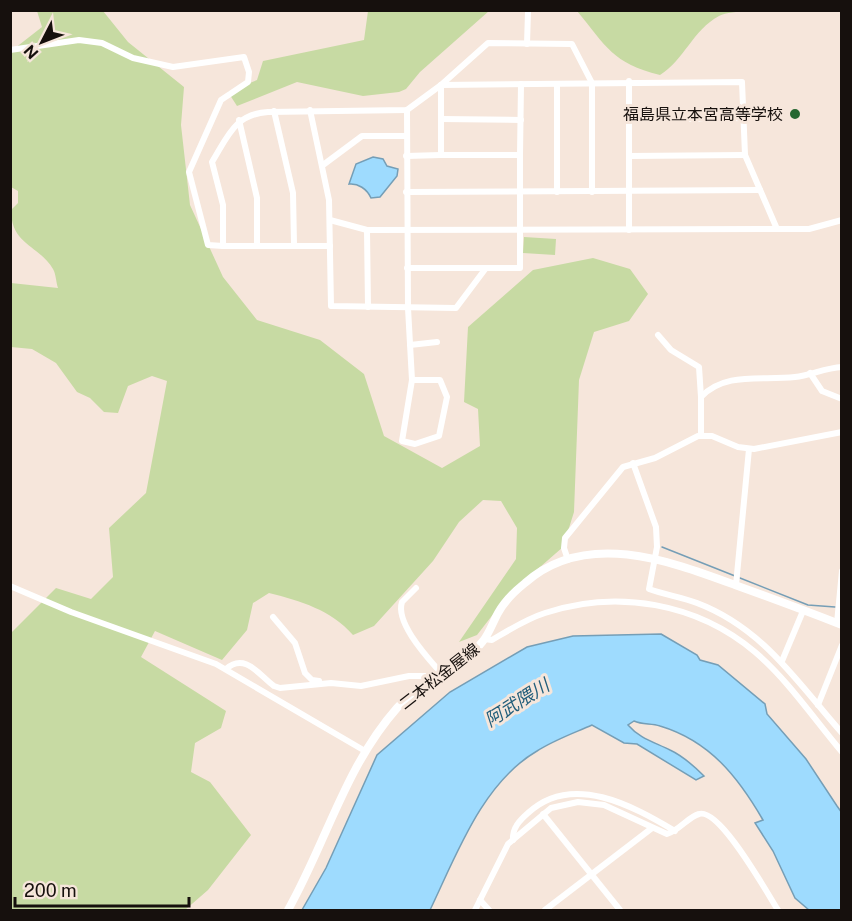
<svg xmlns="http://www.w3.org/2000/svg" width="852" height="921" viewBox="0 0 852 921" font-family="'Public Sans','Noto Sans JP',sans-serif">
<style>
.green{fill:#c7daa3}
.water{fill:#9edbfe;stroke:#759eb6;stroke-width:1.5}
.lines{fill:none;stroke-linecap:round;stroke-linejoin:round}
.stream{stroke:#759eb6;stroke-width:1.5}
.minor{stroke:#fff;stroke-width:6}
.major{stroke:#fff;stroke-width:8}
.poi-dot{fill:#266731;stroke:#f6e6db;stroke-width:2}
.labels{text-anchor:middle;stroke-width:6;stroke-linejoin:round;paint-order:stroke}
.poi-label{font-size:16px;fill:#16100d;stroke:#f6e6db;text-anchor:end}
.street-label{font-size:16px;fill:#16100d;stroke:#f6e6db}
.water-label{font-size:18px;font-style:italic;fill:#225e7b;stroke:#f6e6db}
</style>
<rect width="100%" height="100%" fill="#f6e6db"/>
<!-- green -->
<g class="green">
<path d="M37,11H103L128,42L184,87L181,125L190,205L223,277L257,320L320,340L364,374L384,436L442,468L480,446L478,409L464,402L468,327L533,270L593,258L630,269L648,294L629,321L594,332L579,380L574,512L563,547L508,595L477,635L459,642L516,559L517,528L501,501L483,500L459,522L433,561L374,626L353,635C331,610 301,601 269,593L253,603L247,630L222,660L155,631L141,657L226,711L221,728L195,743L191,772L210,782L251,835L208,890L185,910H11V633L56,588L91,599L113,577L109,528L146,493L167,381L152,376L128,386L118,413L104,412L90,398L77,392L56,363L32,349L11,347V283L58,288C56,282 56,274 53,269C39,245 11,245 11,210L18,203V191L11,187L10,52L42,27Z"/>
<path d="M368,11H489L420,72L406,89L399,92L363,96L297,82L237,106L228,92L257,80L263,61L364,40Z"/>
<path d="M577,11H746C738,12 726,12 719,16C693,30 684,60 660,75C612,63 607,47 577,11Z"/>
<path d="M524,237L556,239L555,255L523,253Z"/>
</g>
<!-- water -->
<g class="water">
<path d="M373,157L383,159L387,166L398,169L397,176L380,197L371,198C367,189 358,183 349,184L356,164Z"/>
<path d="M661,634L697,655L700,660L718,665L765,704L767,714L806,759L837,806L842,813L841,910H809L795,898L773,851L755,823L763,820C738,777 710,741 660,726C651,723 643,725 634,721L628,725C639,738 654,742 670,750C683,756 694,766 704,776L696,780L637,744L624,743L592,725C574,733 554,740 537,751C482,783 456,856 430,910H302L326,868L377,755L450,692L527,647L573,636Z"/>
</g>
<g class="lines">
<!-- stream -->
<g class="stream">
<path d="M662,547L735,576"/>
<path d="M740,578L808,605L835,607"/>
</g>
<!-- minor -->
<g class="minor">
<path d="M527,44L528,12"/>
<path d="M10,50L79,40L102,43L133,58L173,67L244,57L249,72L248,82L221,100L189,172L208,245L223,246"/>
<path d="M629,81V230"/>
<path d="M441,85L742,82L745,155L777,229"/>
<path d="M310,110L329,200L331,306L456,308L486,268H520V155H441V85"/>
<path d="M407,110L408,308L412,380L402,441L415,444L439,436L447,397L440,380H412"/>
<path d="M274,111L293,193L294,245"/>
<path d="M441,119L521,120"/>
<path d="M239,120L257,198V246"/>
<path d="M630,120L743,118"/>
<path d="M520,155L521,84"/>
<path d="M406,156L441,155"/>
<path d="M629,156L745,155"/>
<path d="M323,165L362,136H407"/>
<path d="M406,192L760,190"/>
<path d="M557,192V84"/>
<path d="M330,220L367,230L809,229L842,220"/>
<path d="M367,230L368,307"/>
<path d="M330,246H223V205L212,162C228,136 235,114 268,112L407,110L441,85L488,43L572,44L592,83V192"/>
<path d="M407,268H486"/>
<path d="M658,335L671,350L699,367L701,397"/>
<path d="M410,345L437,342"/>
<path d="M810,373L822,391L842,399"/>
<path d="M701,436V397C725,371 763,381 795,377C811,375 825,368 842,367"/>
<path d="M633,463L656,527L657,547L649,589C665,595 682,597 697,603C763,628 797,682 842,733"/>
<path d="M568,560L564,548L565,538L623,467L655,458L698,436H712L738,447L754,449L842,432"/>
<path d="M736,585L749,449"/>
<path d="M10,586L71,612L216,664L365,751"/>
<path d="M416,588L402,602C395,623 428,658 441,673"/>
<path d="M273,617L295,643L305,673L312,680L319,681"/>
<path d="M837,623L842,571"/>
<path d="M484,639L492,640C509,630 526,619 545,613C617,589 697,603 755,652C788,680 814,719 842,752"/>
<path d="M782,661L803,611"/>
<path d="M226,669C245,652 259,675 274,686L280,688L331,683L361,686L409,676H437"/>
<path d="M818,705L842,645"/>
<path d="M543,814L620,910"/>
<path d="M513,840C512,828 520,820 528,813C572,772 633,806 675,831"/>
<path d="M480,900L489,910"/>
<path d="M475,910L508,844L551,808L578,802L604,805L667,834C680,830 688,817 699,814C720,807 768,895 778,910"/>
<path d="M545,910L652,828"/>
</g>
<!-- major -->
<path class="major" d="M288,910C326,843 345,767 397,708C419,682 465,665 483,641C489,634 493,622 498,613C504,602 515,591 525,583C586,529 670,561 735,585C771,598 806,611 842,625"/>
</g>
<!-- markers -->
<circle class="poi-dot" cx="795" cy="114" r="6"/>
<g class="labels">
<!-- poi labels -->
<g class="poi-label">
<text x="783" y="120">福島県立本宮高等学校</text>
</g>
<!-- street labels -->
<g class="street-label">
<text transform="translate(439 676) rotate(-38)" y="6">二本松金屋線</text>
</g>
<!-- water labels -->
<g class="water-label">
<text transform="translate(517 703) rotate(-32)" y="6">阿武隈川</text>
</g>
</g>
<!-- border -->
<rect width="852" height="921" fill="none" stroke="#16100d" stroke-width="24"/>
<!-- north arrow -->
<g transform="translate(42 42) rotate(228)" stroke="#f6e6db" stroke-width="4.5" paint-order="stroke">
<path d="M0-4.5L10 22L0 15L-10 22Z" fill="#16100d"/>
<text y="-9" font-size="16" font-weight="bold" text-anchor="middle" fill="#16100d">N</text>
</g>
<!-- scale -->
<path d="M15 897v9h174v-9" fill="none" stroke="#16100d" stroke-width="3"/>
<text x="24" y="897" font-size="18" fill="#16100d" stroke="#f6e6db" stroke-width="4.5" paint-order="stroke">200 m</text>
</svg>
